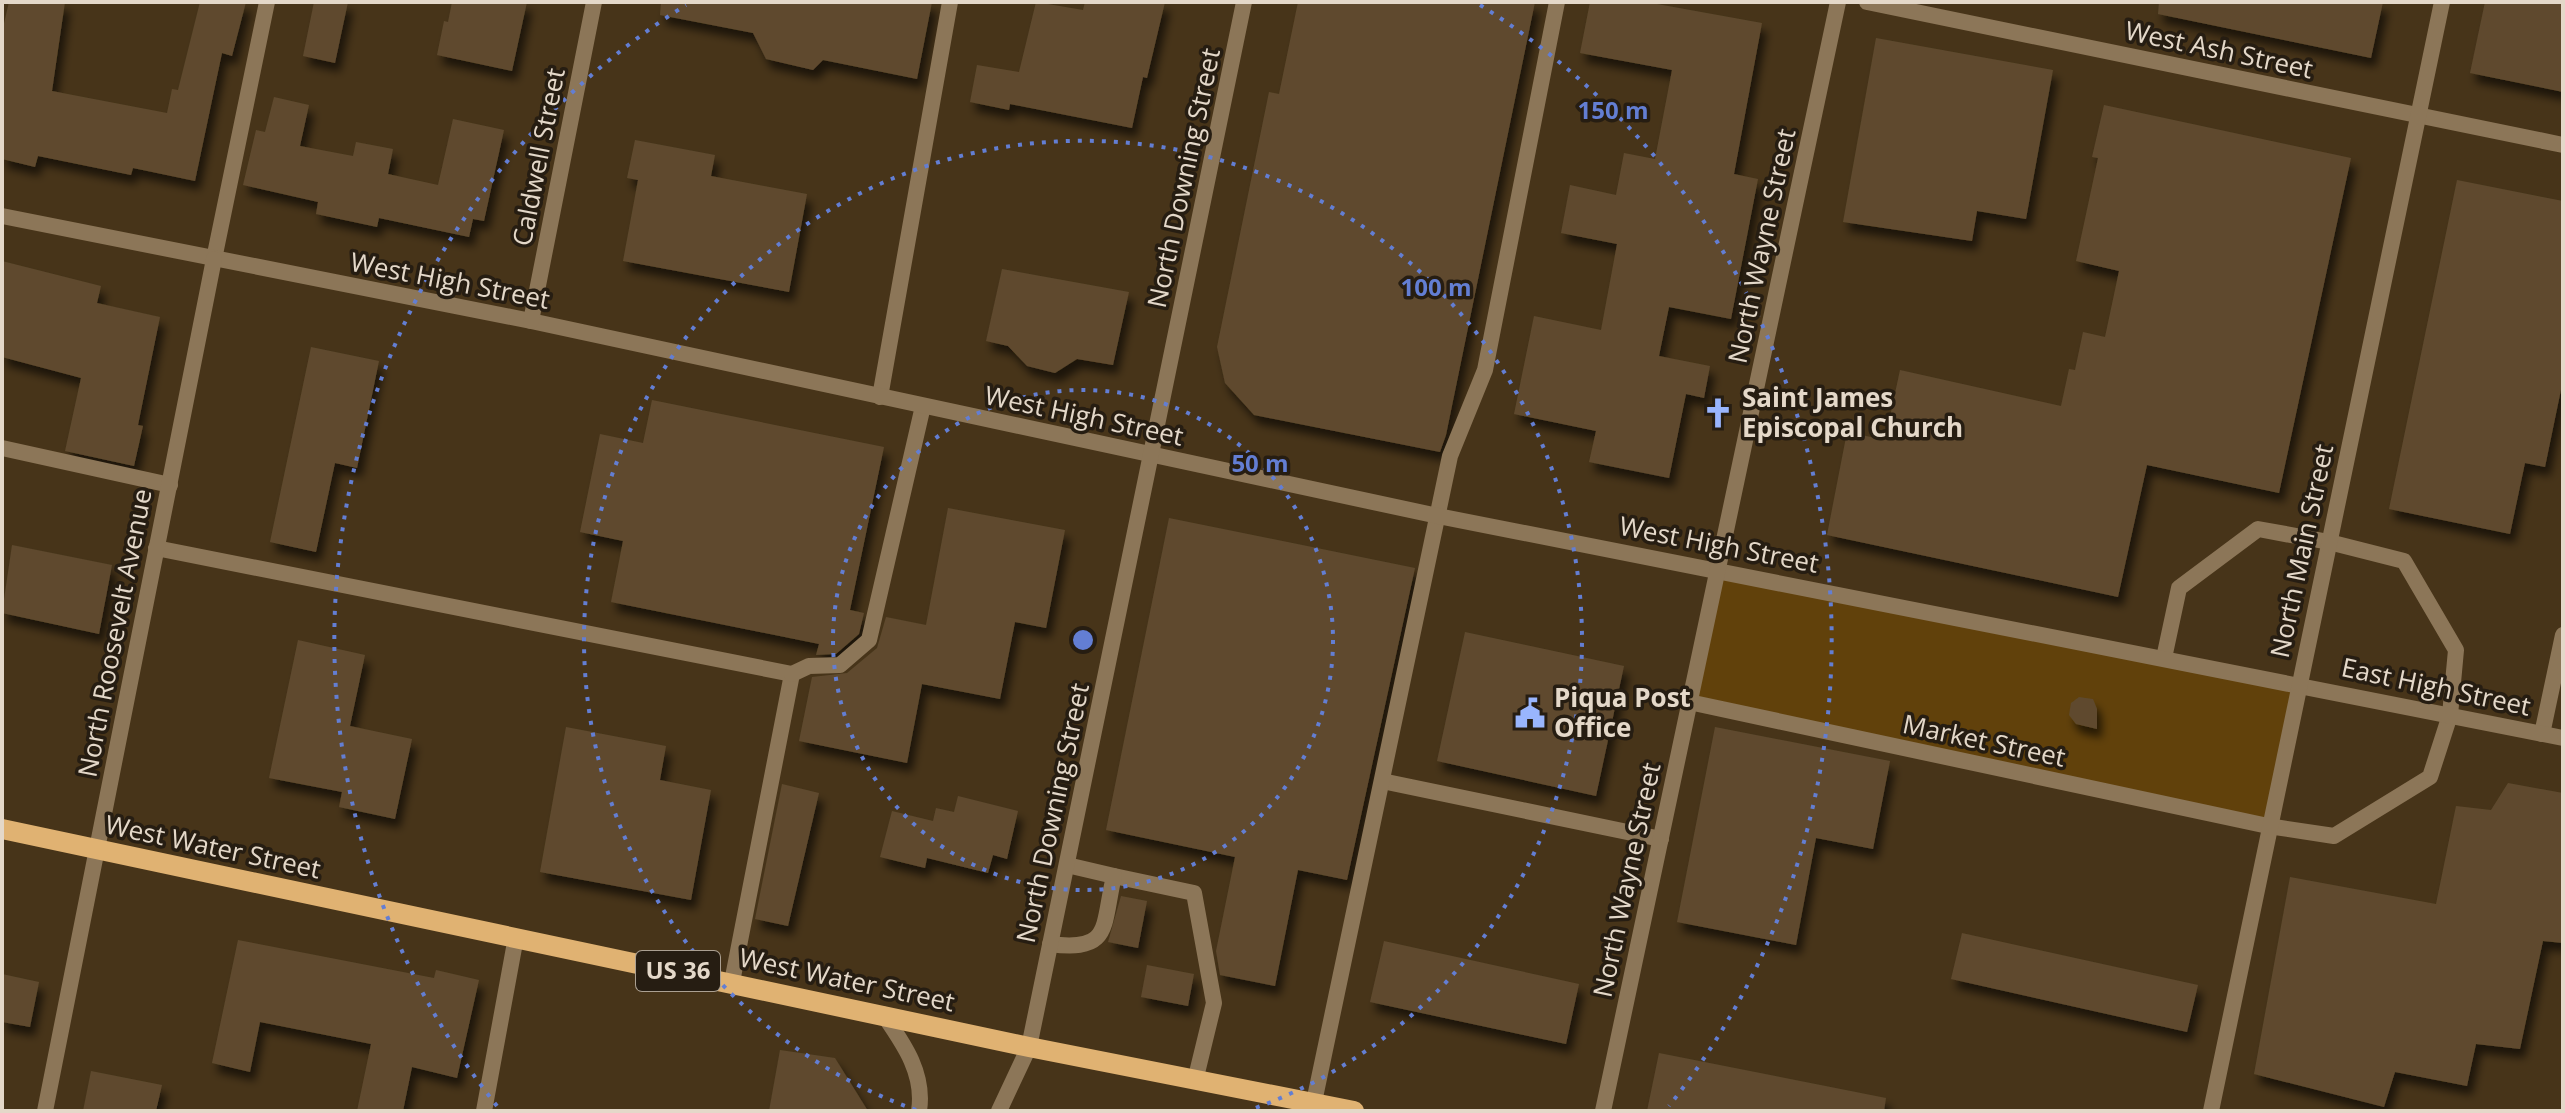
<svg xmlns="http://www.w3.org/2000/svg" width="2565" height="1113" viewBox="0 0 2565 1113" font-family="'Open Sans',sans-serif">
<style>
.green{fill:#61410b}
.building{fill:#5e4a2e;filter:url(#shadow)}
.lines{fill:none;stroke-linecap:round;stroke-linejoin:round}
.service{stroke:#8c7658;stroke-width:16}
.minor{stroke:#8c7658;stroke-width:16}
.tertiary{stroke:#8c7658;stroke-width:16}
.primary{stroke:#e0b272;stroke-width:20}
.ring{fill:none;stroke:#637ed3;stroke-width:4;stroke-dasharray:4 8}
.labels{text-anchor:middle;stroke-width:7;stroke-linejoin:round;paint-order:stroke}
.shield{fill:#261d12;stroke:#aba092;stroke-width:2}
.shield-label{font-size:24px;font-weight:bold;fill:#e4d8c9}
.street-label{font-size:26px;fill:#e4d8c9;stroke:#261d12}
.poi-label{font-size:26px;font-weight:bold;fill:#e4d8c9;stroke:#261d12;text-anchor:start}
.centre{fill:#637ed3;stroke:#261d12;stroke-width:4}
.ring-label{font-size:24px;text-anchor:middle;font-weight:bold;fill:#637ed3;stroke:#261d12;stroke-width:7;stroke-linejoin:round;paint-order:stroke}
</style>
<defs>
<filter id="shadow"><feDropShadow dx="5" dy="9" stdDeviation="4" flood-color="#0009"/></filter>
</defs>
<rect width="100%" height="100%" fill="#473419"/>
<!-- green -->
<path class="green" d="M1719,568L2299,683L2268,826L1689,702Z"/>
<!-- building -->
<g class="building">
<path d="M9,2H65L52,91L167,113L172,89L178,90L200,2H246L232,56L222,53L195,181L133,168L131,175L38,156L35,167L2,159V32Z"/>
<path d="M314,2H348L335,63L303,56Z"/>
<path d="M452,2H527L512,71L437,55L444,21L448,22Z"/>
<path d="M661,2H932L917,79L823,60L813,70L766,59L753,33L660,15Z"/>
<path d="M1036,2L1083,10L1085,2H1165L1147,78L1143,77L1132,128L1010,104L1009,110L970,102L977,65L1019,72Z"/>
<path d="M1298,2H1535L1446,435L1440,452L1254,415L1225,383L1217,347L1269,92L1279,94Z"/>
<path d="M1590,2H1646L1762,23L1734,174L1758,179L1731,319L1669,307L1659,356L1710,366L1704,398L1686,394L1669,478L1589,462L1596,431L1514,414L1534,316L1601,330L1617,244L1561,233L1570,185L1616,195L1624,153L1655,159L1672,70L1580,53Z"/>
<path d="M2159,2H2383L2371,58L2158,14Z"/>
<path d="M2485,2H2563V92L2470,73Z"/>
<path d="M1876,38L2053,70L2026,219L1977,211L1972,241L1843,222Z"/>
<path d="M274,97L309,105L300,146L353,156L356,142L393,149L388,174L438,185L453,119L504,130L484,221L473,219L469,237L379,218L377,227L316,214L318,202L243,185L256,130L265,132Z"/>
<path d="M2104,105L2351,158L2279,493L2147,465L2118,597L1827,535L1847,432L1885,440L1900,370L2061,406L2069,369L2075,370L2083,332L2105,337L2119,271L2076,261L2098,158L2092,157Z"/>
<path d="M635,140L715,155L711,176L807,194L789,292L623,261L638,180L627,178Z"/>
<path d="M2457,180L2563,201V380L2545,467L2525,463L2510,534L2389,509Z"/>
<path d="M2,261L101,286L97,303L160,317L138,425L143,426L134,466L65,451L81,378L2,357Z"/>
<path d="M1002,269L1129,292L1113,365L1077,359L1055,373L1027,366L1008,346L986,341Z"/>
<path d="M311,347L379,361L357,468L335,463L316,552L270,542Z"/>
<path d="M652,400L884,447L850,610L864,613L859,634L836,654L816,655L819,644L611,602L623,541L580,532L600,434L643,443Z"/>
<path d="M948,508L1065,530L1046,628L1015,622L1000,699L922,684L907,763L799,741L812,677L847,673L877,648L886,617L926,625Z"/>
<path d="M1169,518L1415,568L1347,880L1298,870L1275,986L1220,975L1216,951L1235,857L1106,830Z"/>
<path d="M12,545L112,565L99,634L2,613Z"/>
<path d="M1465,632L1624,666L1596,796L1437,761Z"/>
<path d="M298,640L365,655L350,726L412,739L395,819L339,807L342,792L269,778Z"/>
<path d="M2079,697L2093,699L2097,709V729L2076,724L2069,715L2071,703Z"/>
<path d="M566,727L666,746L660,780L711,790L691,900L540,872Z"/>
<path d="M1715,727L1890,761L1873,849L1816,838L1796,945L1677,922Z"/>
<path d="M2508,783L2563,793V943L2543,941L2520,1049L2476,1044L2467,1086L2395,1072L2384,1107L2254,1074L2290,877L2436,904L2456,806L2491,810Z"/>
<path d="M782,784L819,793L788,926L755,919Z"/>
<path d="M958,796L1018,811L1007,859L993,855L988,873L927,858L925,868L880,857L892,811L933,821L936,808L954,812Z"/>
<path d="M1121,896L1147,901L1138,948L1108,942Z"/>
<path d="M1962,933L2198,985L2187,1032L1951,979Z"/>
<path d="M238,940L434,978L436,970L479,980L457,1078L412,1067L403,1111H357L371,1044L260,1022L250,1072L212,1063Z"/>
<path d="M1384,941L1579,984L1566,1044L1370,1002Z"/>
<path d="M1147,965L1194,974L1188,1006L1141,997Z"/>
<path d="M2,974L39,982L30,1027L2,1022Z"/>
<path d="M780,1050L835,1058L868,1111H769Z"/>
<path d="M1659,1053L1886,1098L1884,1111H1647Z"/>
<path d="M91,1071L162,1085L156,1111H83Z"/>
</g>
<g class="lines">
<!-- service -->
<g class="service">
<path d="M214,259L267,2"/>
<path d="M880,397L950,2"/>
<path d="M2,448L170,485"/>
<path d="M156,548L792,674L732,982"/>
<path d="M2164,658L2179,588L2258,529L2329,542L2404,561L2456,650L2450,715L2430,777L2334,836L2268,826"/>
<path d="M792,674L809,666L840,665L869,640L923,406"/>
<path d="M2542,734L2563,635"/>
<path d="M1382,781L1661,839"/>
<path d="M1114,876L1194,893L1214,1003L1195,1081"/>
<path d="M1050,944C1112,952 1102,927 1114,876L1067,865"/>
<path d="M883,1014C903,1043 925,1073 919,1111"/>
<path d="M1314,1102L1450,456L1485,370L1557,2"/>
<path d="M484,1111L516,937"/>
</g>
<!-- minor -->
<g class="minor">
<path d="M2,216L531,321L1438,516L2563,738"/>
<path d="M531,321L594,2"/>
<path d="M1689,702L2268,826"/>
<path d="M45,1111L214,259"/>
<path d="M999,1111L1029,1047L1244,2"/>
<path d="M1603,1111L1838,2"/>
</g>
<!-- tertiary -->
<g class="tertiary">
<path d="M1867,2L2563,145"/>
<path d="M2211,1111L2442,2"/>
</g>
<!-- primary -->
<path class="primary" d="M2,829L1029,1047L1354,1111"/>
</g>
<!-- distance rings -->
<g class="ring">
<circle cx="1083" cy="640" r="250"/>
<path d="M916 1110A499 499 0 1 1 1250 1110"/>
<path d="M497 1106A749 749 0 0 1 686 5M1480 5A749 749 0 0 1 1669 1106"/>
</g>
<!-- icons -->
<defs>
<g id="church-bare" transform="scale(2.4)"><path d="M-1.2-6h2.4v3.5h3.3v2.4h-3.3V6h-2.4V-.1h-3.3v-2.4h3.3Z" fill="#99b5fd" stroke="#261d12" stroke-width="2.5" paint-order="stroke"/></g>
<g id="civic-bare" transform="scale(2.4)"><path d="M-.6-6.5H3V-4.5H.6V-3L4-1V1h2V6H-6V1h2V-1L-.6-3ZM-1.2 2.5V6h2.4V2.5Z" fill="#99b5fd" stroke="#261d12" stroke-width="2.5" paint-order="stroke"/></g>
</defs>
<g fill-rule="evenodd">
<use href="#church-bare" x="1718" y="413"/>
<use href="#civic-bare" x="1530" y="713"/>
</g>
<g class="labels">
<!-- shield labels -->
<rect class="shield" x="636" y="951" width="84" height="40" rx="6"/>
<g class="shield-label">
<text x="678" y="979">US 36</text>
</g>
<!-- street labels -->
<g class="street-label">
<text transform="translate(2219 50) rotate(12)" y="9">West Ash Street</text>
<text transform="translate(539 157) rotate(-79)" y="9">Caldwell Street</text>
<text transform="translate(1184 178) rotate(-78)" y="9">North Downing Street</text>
<text transform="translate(1762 246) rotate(-78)" y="9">North Wayne Street</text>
<text transform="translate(450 281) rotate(11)" y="9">West High Street</text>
<text transform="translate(1084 416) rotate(12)" y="9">West High Street</text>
<text transform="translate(1719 545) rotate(11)" y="9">West High Street</text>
<text transform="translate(2302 551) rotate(-78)" y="9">North Main Street</text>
<text transform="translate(115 633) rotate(-79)" y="9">North Roosevelt Avenue</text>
<text transform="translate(2436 687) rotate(12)" y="9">East High Street</text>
<text transform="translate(1984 741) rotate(12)" y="9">Market Street</text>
<text transform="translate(1053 813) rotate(-78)" y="9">North Downing Street</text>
<text transform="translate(213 847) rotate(12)" y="9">West Water Street</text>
<text transform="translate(1627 880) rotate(-78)" y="9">North Wayne Street</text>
<text transform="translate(847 980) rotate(12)" y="9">West Water Street</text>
</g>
<!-- poi labels -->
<g class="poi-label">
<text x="1742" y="407">Saint James<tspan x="1742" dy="30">Episcopal Church</tspan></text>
<text x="1554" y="707">Piqua Post<tspan x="1554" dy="30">Office</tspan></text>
</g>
</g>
<circle cx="1083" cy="640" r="12" class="centre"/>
<g class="ring-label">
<text x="1613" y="119">150 m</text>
<text x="1436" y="296">100 m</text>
<text x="1260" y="472">50 m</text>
</g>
<!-- border -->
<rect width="2565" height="1113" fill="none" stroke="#e4d8c9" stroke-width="8"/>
</svg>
